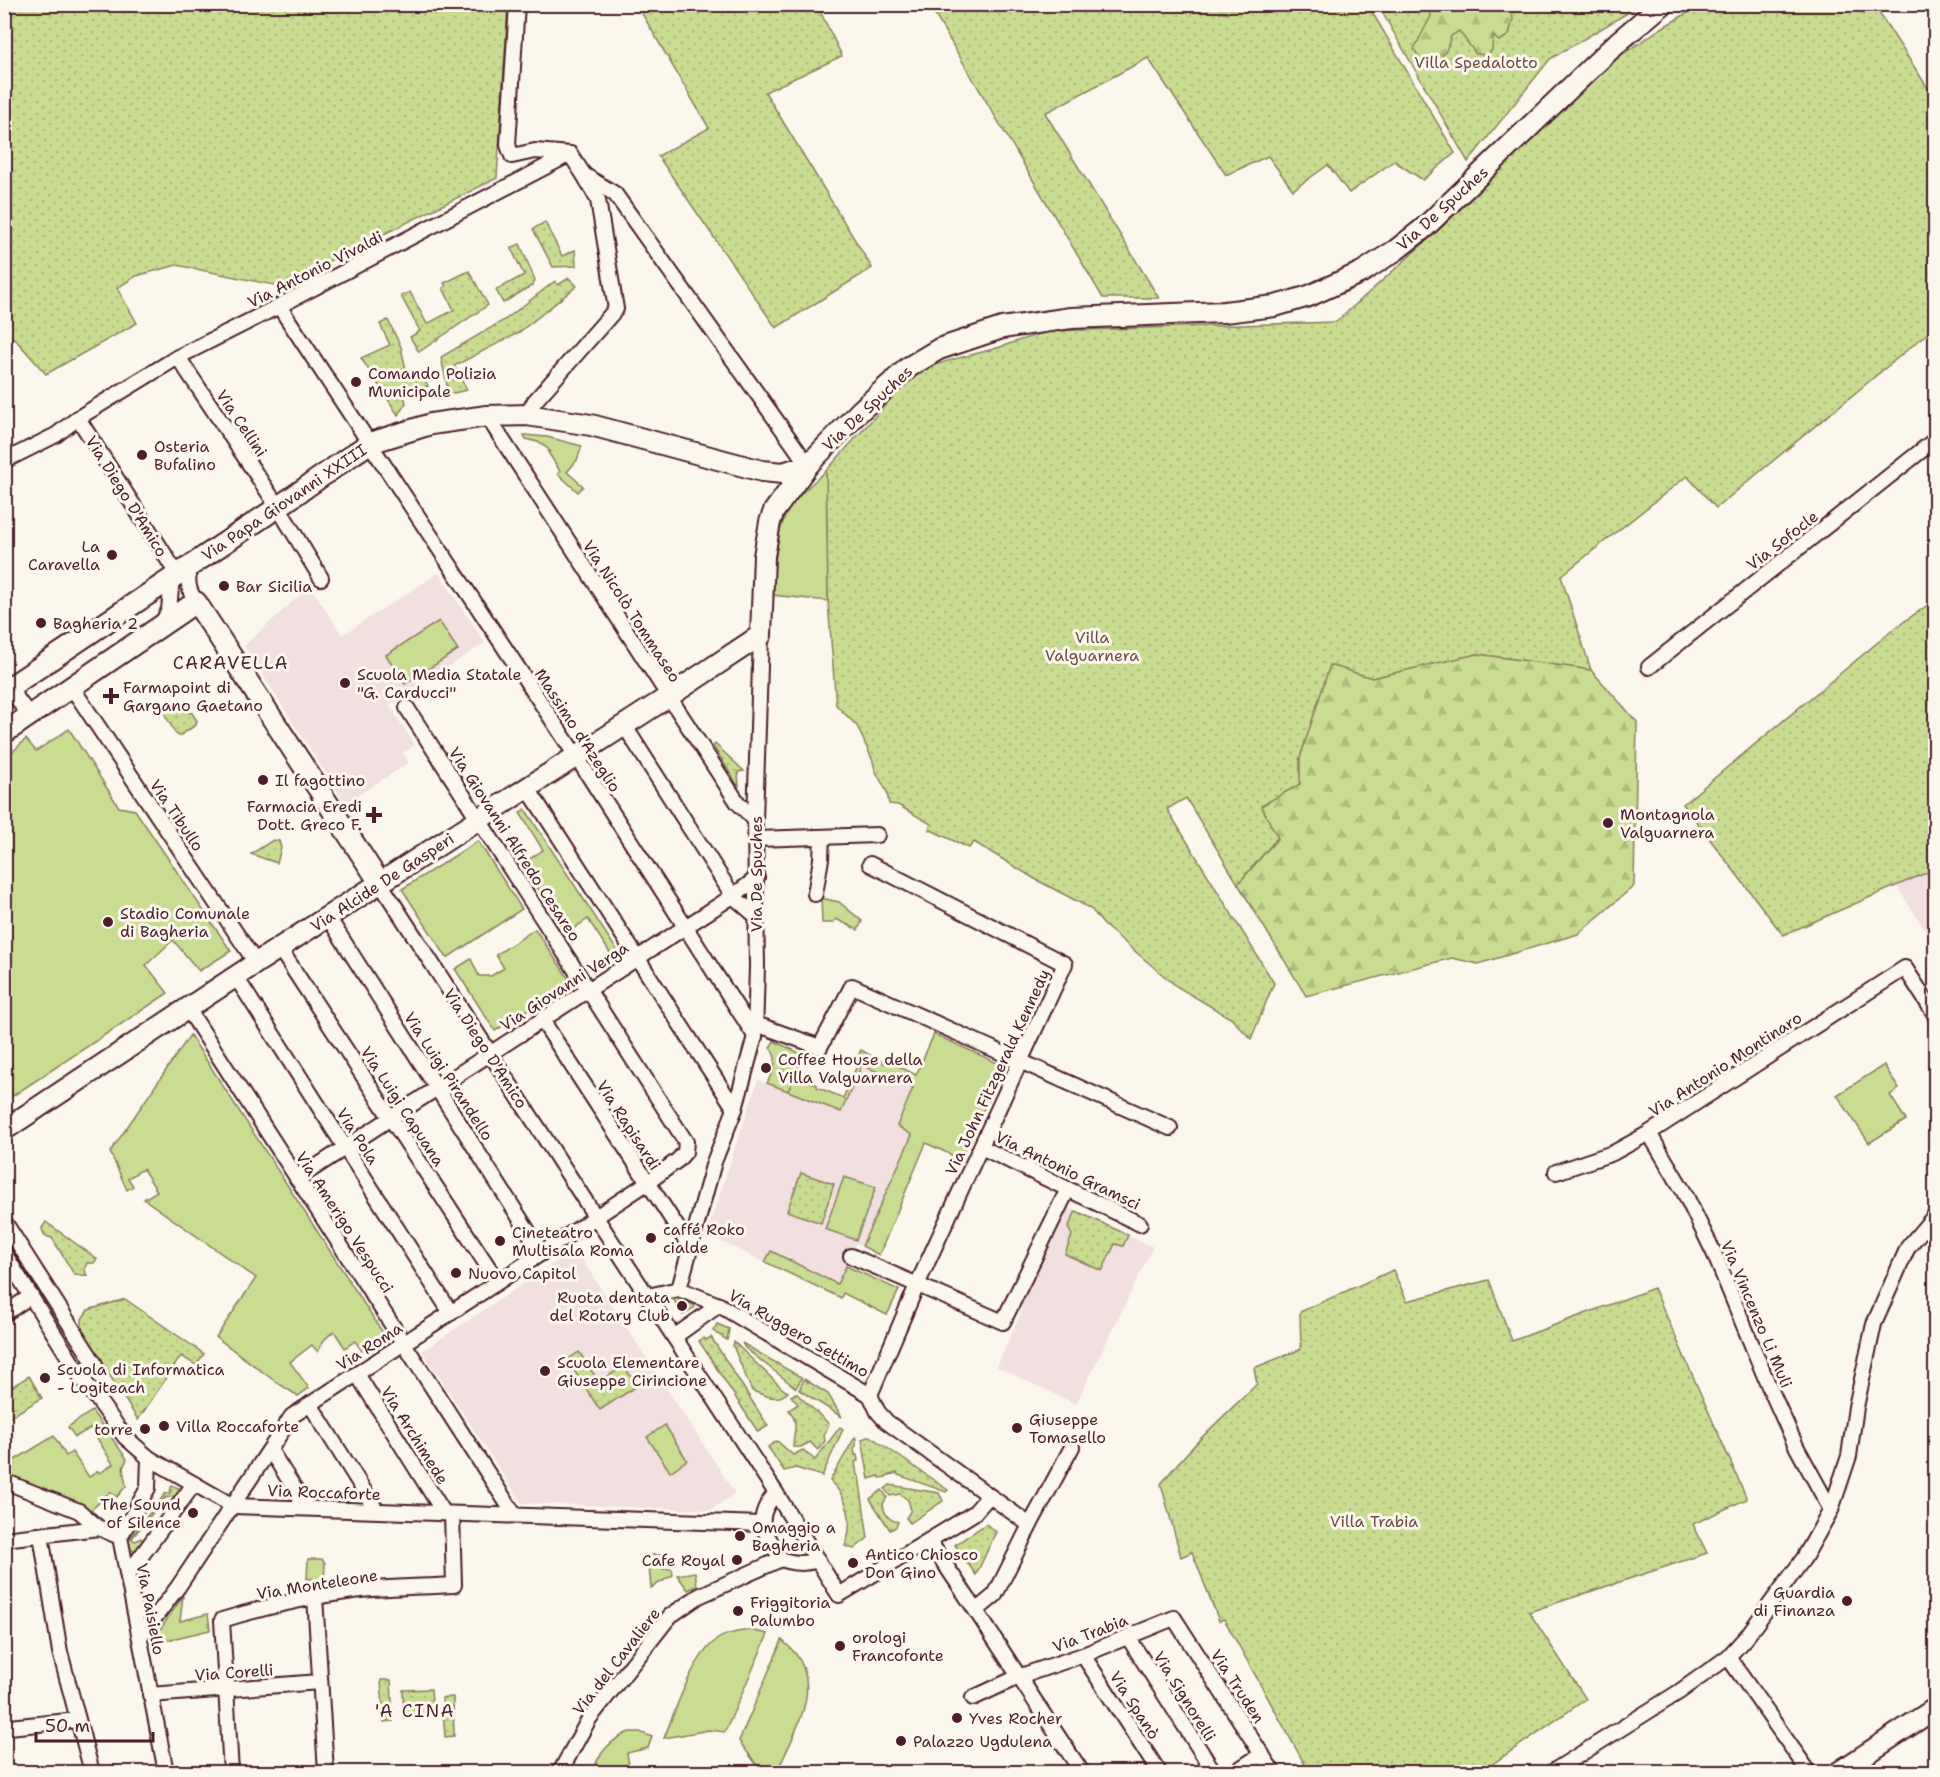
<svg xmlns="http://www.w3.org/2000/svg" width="1940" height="1777" viewBox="0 0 1940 1777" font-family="'Shantell Sans',sans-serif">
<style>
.built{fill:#f2dfdf}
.grass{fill:url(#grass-dots);stroke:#8a7e5e;stroke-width:1.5}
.forest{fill:url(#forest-firs);stroke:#8a7e5e;stroke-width:1.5}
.garden{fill:#c9dc91;stroke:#8a7e5e;stroke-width:1.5}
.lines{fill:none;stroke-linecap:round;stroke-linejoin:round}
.street-casing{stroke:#4a1f2b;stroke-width:18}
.secondary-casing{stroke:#4a1f2b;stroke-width:24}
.street{stroke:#fbf7ec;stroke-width:14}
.secondary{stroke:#fbf7ec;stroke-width:20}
.poi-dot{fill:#4a1f2b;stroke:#fbf7ec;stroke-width:2}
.labels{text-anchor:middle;stroke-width:6;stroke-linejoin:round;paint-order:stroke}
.park-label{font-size:16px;fill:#6a4e44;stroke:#fbf7ec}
.street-label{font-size:16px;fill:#4a1f2b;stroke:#fbf7ec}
.poi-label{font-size:16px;fill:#4a1f2b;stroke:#fbf7ec;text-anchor:start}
.neighbourhood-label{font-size:18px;letter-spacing:1.5px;fill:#4a1f2b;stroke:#fbf7ec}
</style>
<defs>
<pattern id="grass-dots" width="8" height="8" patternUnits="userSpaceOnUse" patternTransform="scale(1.5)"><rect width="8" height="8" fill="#c9dc91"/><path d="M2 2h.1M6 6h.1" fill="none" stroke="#aebc7d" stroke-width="1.8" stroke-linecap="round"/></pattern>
<pattern id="forest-firs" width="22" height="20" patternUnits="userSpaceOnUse" patternTransform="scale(1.5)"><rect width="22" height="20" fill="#c9dc91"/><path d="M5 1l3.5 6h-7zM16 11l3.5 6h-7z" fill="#aebc7d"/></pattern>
</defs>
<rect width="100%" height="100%" fill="#fbf7ec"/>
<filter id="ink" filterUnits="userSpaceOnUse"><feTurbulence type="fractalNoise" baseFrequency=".0167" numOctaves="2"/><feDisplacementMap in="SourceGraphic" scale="12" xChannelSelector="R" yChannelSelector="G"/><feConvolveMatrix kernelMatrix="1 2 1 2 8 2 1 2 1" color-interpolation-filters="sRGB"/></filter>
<g filter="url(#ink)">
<!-- built -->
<g class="built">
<path d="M439,573L485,643L389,705L415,745L403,753L409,763L345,803L244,646L310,586L342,635Z"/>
<path d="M1935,869V945L1896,885Z"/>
<path d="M862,1065L914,1088L912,1135L862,1246L856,1243L838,1284L771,1251L765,1262L706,1235L758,1080L841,1112Z"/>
<path d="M1066,1207L1153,1247L1076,1404L997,1367L1022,1310L1020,1308L1034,1276Z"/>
<path d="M575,1249L735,1493L711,1510L522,1503L422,1351Z"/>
</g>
<!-- grass -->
<g class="grass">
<path d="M5,4L508,5L497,178L279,286L177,265L136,276L117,288L137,323L46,374L14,338L5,344Z"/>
<path d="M637,5H817L842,56L765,92L872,268L776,328L658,156L709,128Z"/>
<path d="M929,5H1368L1455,153L1423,180L1394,161L1349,193L1328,165L1293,190L1268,156L1226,175L1148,58L1045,113L1159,298H1103Z"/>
<path d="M1378,5H1641L1550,59L1468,162Z"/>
<path d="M1701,5H1874L1935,99V327L1716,508L1687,476L1561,576L1591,670L1478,654L1372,678L1330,666L1300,758V784L1278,837L1238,884L1186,798L1167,809L1274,983L1251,1039L1232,1019L1176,986L1104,925L1092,910L1084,905L1035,879L974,842L969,848L929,829L931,824L898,805L889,804L887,792L875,770L873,761L857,726L836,705L828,601L826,471L906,382C928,360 977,356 1006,345C1021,340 1035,335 1050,331L1336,322L1442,227L1613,61L1660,29Z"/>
<path d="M545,222L562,256L575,250L576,266L553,267L533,229Z"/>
<path d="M520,244L535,280L533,285L503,303L496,290L524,275L511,248Z"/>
<path d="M469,271L488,305L419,352L410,337L420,331L401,296L410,292L427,324L454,310L443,288L446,286L444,283Z"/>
<path d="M569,278L577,286L518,333L454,366L467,390L449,394L441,357L506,319L555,281L558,285Z"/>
<path d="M388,320L401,347L408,379L421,372L428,386L418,389L416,386L406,391L407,395L404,396L406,403L398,415L361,358L390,345L380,324Z"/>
<path d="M1935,600V869L1783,935L1683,804L1895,628Z"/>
<path d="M161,708L192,713L197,721L196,725L179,736L176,734Z"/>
<path d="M715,744L744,771L738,772L739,787L713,746Z"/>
<path d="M273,840L279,841L281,848L277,863L251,854Z"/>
<path d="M801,1173L834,1184L821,1223L787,1211Z"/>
<path d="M1076,1211L1128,1235L1123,1246L1115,1244L1102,1271L1065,1254L1072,1235L1068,1228Z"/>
<path d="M46,1222L97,1259L94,1263H87L85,1268L86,1274L89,1276L74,1274L52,1238C45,1236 43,1235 42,1228Z"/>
<path d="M1393,1270L1407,1301L1489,1280L1512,1341L1654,1288L1747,1499L1693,1524L1707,1553L1529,1612L1586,1699L1481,1772H1309L1224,1619L1219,1621L1192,1552L1181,1557L1161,1484C1189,1447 1224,1416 1257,1384L1254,1368L1301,1349L1300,1312Z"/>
<path d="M672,1297L694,1305L695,1307L683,1315Z"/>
<path d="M125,1299L204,1354L196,1365L181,1356L138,1420L82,1332V1319L88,1310Z"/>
<path d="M717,1324L729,1329L727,1340L713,1331Z"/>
<path d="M711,1337L768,1426L758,1432L699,1341L704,1338L706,1340Z"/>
<path d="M734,1342L784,1390L788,1392C777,1403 765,1395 752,1391L733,1346Z"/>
<path d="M742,1343L802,1378L796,1388L745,1348Z"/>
<path d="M579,1352L599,1382L624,1366L637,1386L600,1410L567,1360Z"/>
<path d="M29,1376L42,1398L7,1419L5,1414V1391Z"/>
<path d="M804,1379L828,1394L842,1417L799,1390Z"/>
<path d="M796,1393L829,1424L824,1435L825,1441L818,1450L810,1442L801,1447H793C793,1431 800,1425 789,1410L798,1404L791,1396Z"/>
<path d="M840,1427L843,1429L822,1476L796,1468L784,1471L768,1447L777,1441L793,1455L803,1450L815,1460Z"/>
<path d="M870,1436L948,1490L946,1492L898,1475L897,1473L886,1476V1477L880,1478L879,1476L869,1479L862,1439Z"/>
<path d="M855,1437L856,1439V1446L854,1447L855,1455H857L858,1461L855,1462L857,1475L859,1476L868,1538L854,1549L845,1546C854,1523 849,1498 830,1481Z"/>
<path d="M890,1485L939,1493L943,1501L910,1523L906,1518L911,1510L908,1500L900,1494L890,1496L885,1489Z"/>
<path d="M173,1486L179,1488V1495L165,1498L132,1538L133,1540L136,1541L141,1538L145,1543L135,1551L128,1549L126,1543L165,1494L170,1493L171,1487Z"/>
<path d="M882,1490L887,1497L883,1504C884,1514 888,1520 898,1522L896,1527L890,1530L870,1499Z"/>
<path d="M986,1524L996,1532L976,1575L955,1545Z"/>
<path d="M381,1680H391L393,1721L384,1722Z"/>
<path d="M431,1689L433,1717L404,1719L403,1690Z"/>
<path d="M453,1697L454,1736L445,1737L442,1698Z"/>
</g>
<!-- forest -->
<g class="forest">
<path d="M1428,5H1510L1513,19L1509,35L1499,41L1493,36L1492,50L1487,55L1476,54L1459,31L1451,36L1446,51L1436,63H1423L1414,49L1431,16Z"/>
<path d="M1477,654L1591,670L1637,722L1634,886L1578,934L1478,964L1452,958L1306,996L1238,884L1278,838L1261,806L1300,784V758L1330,665L1372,678Z"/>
<path d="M774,1041L804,1055L788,1091L767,1083C773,1072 780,1058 770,1048Z"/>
</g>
<!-- garden -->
<g class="garden">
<path d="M524,435L547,437L582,446L577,460L567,472L583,486L578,492L558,474L560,471L548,452L550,451L541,443L526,439Z"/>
<path d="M826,471L828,601L772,595C776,565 774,530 792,504C802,491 814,482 826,471Z"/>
<path d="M439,621L458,650L405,684L386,655Z"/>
<path d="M69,729L119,807L135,810L231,951L199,971L173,940L146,965L168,993L5,1101V759L26,739L36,751Z"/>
<path d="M525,809L618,952L612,956L588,919L567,933L522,864L543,850L520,813Z"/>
<path d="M478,841L522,909L447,958L402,889Z"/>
<path d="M821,898L839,902L862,921L858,930L836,919L833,923H822Z"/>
<path d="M535,929L571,982L495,1031L455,969L471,959L479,976H491L504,968L496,955Z"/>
<path d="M934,1034L1004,1066L960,1159L926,1143L879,1255L862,1246L912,1135L897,1126L913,1088L862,1065L841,1112L788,1091L796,1074L817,1085V1087L843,1098L859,1061L857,1059L861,1050L886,1064L888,1061L916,1075Z"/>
<path d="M190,1035L385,1336L362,1351L355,1341L345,1348L334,1331L324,1340L318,1352L312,1345L290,1362L309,1388L298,1396L276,1382L216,1337L256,1278L144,1199L157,1191L143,1169L128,1178L133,1186L127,1190L110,1152Z"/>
<path d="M1884,1065L1899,1089L1890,1095L1906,1120L1869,1143L1837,1095Z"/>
<path d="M844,1177L876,1187L856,1240L825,1229Z"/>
<path d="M771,1251L837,1284L846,1266L899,1290L887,1315L843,1293L841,1298L765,1262Z"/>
<path d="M92,1411L127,1459L123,1468L126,1486L117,1497L110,1492L88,1513L5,1474V1466L54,1436L66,1456L72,1452L89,1477L98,1471L100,1473L113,1464L91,1428L75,1437L68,1427Z"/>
<path d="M665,1425L687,1460L670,1472L647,1437Z"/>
<path d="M648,1555H662L663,1569H672L673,1575L651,1588Z"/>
<path d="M308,1559H322L325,1563L324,1583L314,1585L313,1579H307Z"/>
<path d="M695,1572L697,1586L688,1590L677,1575Z"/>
<path d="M183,1596L180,1621L208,1614L210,1630L150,1644Z"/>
<path d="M750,1630L768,1634L725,1732L709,1730L664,1738C676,1710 691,1660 715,1641C725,1633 738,1632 750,1630Z"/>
<path d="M782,1640C786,1644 791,1648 795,1653C824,1689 792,1737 777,1772H762L739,1741Z"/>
<path d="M629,1732H640L652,1737L648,1748L627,1753L630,1772H593C598,1753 612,1739 629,1732Z"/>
</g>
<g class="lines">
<!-- street casing -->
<g class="street-casing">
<g id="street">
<path d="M517,4L508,145L512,156L535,151L570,154"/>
<path d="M584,175L615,194L808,465"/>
<path d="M279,306L576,756L755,1036"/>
<path d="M178,357L278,507L321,578"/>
<path d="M527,415L534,402L616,309L598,200L584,175L570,154"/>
<path d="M487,416L738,803L755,820"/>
<path d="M78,418L177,574"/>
<path d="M4,461L56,435L78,418L178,357L279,306L570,154"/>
<path d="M191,565C186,579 188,590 196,602"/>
<path d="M161,625L169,610L172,578"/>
<path d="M1649,667L1936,439"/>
<path d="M4,681L29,715"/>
<path d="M71,686L256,963"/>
<path d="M624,725L733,896L756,916"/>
<path d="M527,787L735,1109"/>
<path d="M757,839L877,835"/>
<path d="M870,864L1065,964L917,1285L870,1395"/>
<path d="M380,883L595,1216L776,1493L839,1595L974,1513L989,1496"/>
<path d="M815,894L821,859L822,837"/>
<path d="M328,917L542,1253"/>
<path d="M280,949L498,1282"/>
<path d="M236,977L451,1313"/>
<path d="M188,1009L514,1514"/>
<path d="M542,1020L690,1247"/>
<path d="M756,1024L820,1047L852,986L1170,1128"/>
<path d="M1649,1133L1684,1192L1714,1253L1768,1384L1796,1446L1831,1510"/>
<path d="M981,1147L1140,1224"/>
<path d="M1556,1172L1613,1153L1649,1133L1905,968L1936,1016"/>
<path d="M297,1179L733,896L757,878"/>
<path d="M4,1221L95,1364L79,1374"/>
<path d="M4,1253L79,1374L125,1437L149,1458L233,1506L762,1524"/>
<path d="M851,1256L1003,1322L1068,1189"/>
<path d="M679,1289L714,1162L735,1109L755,1036L757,967L755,820L761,635"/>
<path d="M648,1296L679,1289L719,1305L870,1395L878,1412L887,1422L1030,1525"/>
<path d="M4,1314L31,1296"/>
<path d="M674,1337L719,1305"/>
<path d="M357,1374L444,1513"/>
<path d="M310,1404L376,1510"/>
<path d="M270,1450L307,1508"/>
<path d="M149,1458L148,1488L120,1537L166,1772"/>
<path d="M4,1481L79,1511L99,1528"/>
<path d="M776,1493C751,1521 766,1532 781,1559C795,1564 804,1564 818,1560"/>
<path d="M41,1535L60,1652L92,1772"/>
<path d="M4,1539L99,1528L120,1537"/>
<path d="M929,1541C982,1617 1030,1696 1082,1772"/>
<path d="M128,1574L194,1484"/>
<path d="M315,1597L326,1772"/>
<path d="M977,1610L995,1595L1030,1525L1072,1447"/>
<path d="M140,1637L178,1587L292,1416L498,1282L647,1183L678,1160L685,1152L686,1142L407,708"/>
<path d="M1128,1637L1214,1772"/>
<path d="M1083,1655L1159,1772"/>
<path d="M1728,1657L1809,1772"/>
<path d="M150,1695L320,1682"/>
<path d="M973,1698L1018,1677L1083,1655L1174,1618L1273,1772"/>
<path d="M9,1727L78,1720"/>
<path d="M231,1772L222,1620C264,1607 308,1597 353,1591C386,1587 421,1587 454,1585L452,1514"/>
<path d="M560,1772L589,1719L670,1616L699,1596L781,1559"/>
<path d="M1235,1772L1262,1754"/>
<path d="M1552,1772L1679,1692L1728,1657L1747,1636L1804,1558L1831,1510L1849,1456L1856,1407L1874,1324L1908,1247L1936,1214"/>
</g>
</g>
<!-- secondary casing -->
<g class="secondary-casing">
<g id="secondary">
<path d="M4,691L278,507L352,455L370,443L431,424L487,416L527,415L591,425L762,471L783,473L808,465"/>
<path d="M4,733L196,602L380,883"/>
<path d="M4,1130L256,963L668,697L761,635L764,556L770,522L774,511L808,465L860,411L909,367L939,349L1002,328L1071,318L1224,312L1275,306L1309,296L1362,272L1396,250L1424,228L1618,42L1663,4"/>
<path d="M1839,1772L1936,1708"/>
</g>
</g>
<!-- street -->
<use href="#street" class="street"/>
<!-- secondary -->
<use href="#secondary" class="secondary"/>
</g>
</g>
<!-- markers -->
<g class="poi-dot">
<circle cx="356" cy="382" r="6"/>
<circle cx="142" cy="455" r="6"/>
<circle cx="112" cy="555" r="6"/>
<circle cx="224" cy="586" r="6"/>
<circle cx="41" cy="623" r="6"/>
<circle cx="345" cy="683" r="6"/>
<path d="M108 687h6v6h6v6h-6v6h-6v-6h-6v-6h6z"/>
<circle cx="263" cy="780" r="6"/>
<path d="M371 806h6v6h6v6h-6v6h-6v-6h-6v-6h6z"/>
<circle cx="1608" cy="823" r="6"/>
<circle cx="108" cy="922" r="6"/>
<circle cx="766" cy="1068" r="6"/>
<circle cx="651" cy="1238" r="6"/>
<circle cx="500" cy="1241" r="6"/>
<circle cx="456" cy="1273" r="6"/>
<circle cx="682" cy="1306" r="6"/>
<circle cx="545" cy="1371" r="6"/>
<circle cx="45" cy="1378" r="6"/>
<circle cx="164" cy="1426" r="6"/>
<circle cx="1017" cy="1428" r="6"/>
<circle cx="145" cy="1429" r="6"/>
<circle cx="193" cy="1513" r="6"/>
<circle cx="740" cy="1536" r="6"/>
<circle cx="737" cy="1560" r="6"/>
<circle cx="853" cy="1563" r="6"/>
<circle cx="1847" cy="1601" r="6"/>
<circle cx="738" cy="1611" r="6"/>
<circle cx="840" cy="1646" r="6"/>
<circle cx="957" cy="1718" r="6"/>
<circle cx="901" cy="1741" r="6"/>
</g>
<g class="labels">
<!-- park labels -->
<g class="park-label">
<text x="1476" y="68">Villa Spedalotto</text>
<text x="1092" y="643">Villa<tspan x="1092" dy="18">Valguarnera</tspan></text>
<text x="1374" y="1527">Villa Trabia</text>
</g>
<!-- street labels -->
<g class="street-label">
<text transform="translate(1442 208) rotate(-42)" y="6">Via De Spuches</text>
<text transform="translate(315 269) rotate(-27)" y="6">Via Antonio Vivaldi</text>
<text transform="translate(867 408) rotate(-43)" y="6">Via De Spuches</text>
<text transform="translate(242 423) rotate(56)" y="6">Via Cellini</text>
<text transform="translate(127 496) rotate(58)" y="6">Via Diego D'Amico</text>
<text transform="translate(284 502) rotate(-34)" y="6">Via Papa Giovanni XXIII</text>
<text transform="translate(1782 540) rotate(-38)" y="6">Via Sofocle</text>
<text transform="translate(632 611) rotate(57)" y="6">Via Nicolò Tommaseo</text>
<text transform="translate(578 730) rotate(57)" y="6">Massimo d'Azeglio</text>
<text transform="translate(177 815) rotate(56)" y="6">Via Tibullo</text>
<text transform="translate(515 844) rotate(57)" y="6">Via Giovanni Alfredo Cesareo</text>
<text transform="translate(756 874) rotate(-90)" y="6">Via De Spuches</text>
<text transform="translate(382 882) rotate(-33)" y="6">Via Alcide De Gasperi</text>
<text transform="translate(564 986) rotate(-33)" y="6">Via Giovanni Verga</text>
<text transform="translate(486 1048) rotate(57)" y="6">Via Diego D'Amico</text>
<text transform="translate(1725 1064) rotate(-33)" y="6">Via Antonio Montinaro</text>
<text transform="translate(997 1072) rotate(-65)" y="6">Via John Fitzgerald Kennedy</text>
<text transform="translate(449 1076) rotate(57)" y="6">Via Luigi Pirandello</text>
<text transform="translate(403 1106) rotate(57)" y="6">Via Luigi Capuana</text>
<text transform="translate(629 1125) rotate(57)" y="6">Via Rapisardi</text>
<text transform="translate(358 1136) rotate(57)" y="6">Via Pola</text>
<text transform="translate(1068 1170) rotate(26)" y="6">Via Antonio Gramsci</text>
<text transform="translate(345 1222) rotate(57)" y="6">Via Amerigo Vespucci</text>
<text transform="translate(1757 1314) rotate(67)" y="6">Via Vincenzo Li Muli</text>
<text transform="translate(799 1333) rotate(30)" y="6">Via Ruggero Settimo</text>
<text transform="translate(369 1346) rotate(-33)" y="6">Via Roma</text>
<text transform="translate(415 1435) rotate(58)" y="6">Via Archimede</text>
<text transform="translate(324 1492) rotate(2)" y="6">Via Roccaforte</text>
<text transform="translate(317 1584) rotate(-9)" y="6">Via Monteleone</text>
<text transform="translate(151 1609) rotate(79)" y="6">Via Paisiello</text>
<text transform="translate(1090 1633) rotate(-21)" y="6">Via Trabia</text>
<text transform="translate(616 1661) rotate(-52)" y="6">Via del Cavaliere</text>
<text transform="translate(234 1672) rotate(-4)" y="6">Via Corelli</text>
<text transform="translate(1238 1686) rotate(57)" y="6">Via Truden</text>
<text transform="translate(1185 1696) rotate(58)" y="6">Via Signorelli</text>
<text transform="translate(1135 1705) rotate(57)" y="6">Via Spanò</text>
</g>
<!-- poi labels -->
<g class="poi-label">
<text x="368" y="379">Comando Polizia<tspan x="368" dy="18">Municipale</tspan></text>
<text x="154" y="452">Osteria<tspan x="154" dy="18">Bufalino</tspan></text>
<text x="100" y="552" text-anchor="end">La<tspan x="100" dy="18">Caravella</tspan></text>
<text x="236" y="592">Bar Sicilia</text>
<text x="53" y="629">Bagheria 2</text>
<text x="357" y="680">Scuola Media Statale<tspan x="357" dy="18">"G. Carducci"</tspan></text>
<text x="123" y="693">Farmapoint di<tspan x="123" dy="18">Gargano Gaetano</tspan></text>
<text x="275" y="786">Il fagottino</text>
<text x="362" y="812" text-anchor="end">Farmacia Eredi<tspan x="362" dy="18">Dott. Greco F.</tspan></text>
<text x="1620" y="820">Montagnola<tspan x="1620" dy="18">Valguarnera</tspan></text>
<text x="120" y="919">Stadio Comunale<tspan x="120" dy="18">di Bagheria</tspan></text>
<text x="778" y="1065">Coffee House della<tspan x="778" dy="18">Villa Valguarnera</tspan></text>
<text x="663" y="1235">caffé Roko<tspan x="663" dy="18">cialde</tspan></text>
<text x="512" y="1238">Cineteatro<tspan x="512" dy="18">Multisala Roma</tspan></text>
<text x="468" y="1279">Nuovo Capitol</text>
<text x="670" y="1303" text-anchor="end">Ruota dentata<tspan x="670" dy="18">del Rotary Club</tspan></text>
<text x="557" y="1368">Scuola Elementare<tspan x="557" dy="18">Giuseppe Cirincione</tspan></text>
<text x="57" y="1375">Scuola di Informatica<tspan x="57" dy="18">- Logiteach</tspan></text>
<text x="1029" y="1425">Giuseppe<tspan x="1029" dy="18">Tomasello</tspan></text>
<text x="176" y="1432">Villa Roccaforte</text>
<text x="133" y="1435" text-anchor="end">torre</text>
<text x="181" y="1510" text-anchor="end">The Sound<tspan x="181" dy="18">of Silence</tspan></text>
<text x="752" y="1533">Omaggio a<tspan x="752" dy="18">Bagheria</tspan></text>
<text x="865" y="1560">Antico Chiosco<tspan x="865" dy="18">Don Gino</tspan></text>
<text x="725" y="1566" text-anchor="end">Cafe Royal</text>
<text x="1835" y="1598" text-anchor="end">Guardia<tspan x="1835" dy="18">di Finanza</tspan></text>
<text x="750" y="1608">Friggitoria<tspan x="750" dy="18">Palumbo</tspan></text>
<text x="852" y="1643">orologi<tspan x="852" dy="18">Francofonte</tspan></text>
<text x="969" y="1724">Yves Rocher</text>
<text x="913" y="1747">Palazzo Ugdulena</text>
</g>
<!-- neighbourhood labels -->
<g class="neighbourhood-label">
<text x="231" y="669">CARAVELLA</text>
<text x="415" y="1717">'A CINA</text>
</g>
</g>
<!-- margin -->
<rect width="1940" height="1777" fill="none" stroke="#fbf7ec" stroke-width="24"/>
<rect x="12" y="12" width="1916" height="1753" fill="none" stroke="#4a1f2b" stroke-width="2" filter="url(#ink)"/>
<!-- scale -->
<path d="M36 1732v9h117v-9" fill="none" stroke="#4a1f2b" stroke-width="3"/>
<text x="45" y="1732" font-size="18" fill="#4a1f2b" stroke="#fbf7ec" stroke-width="4.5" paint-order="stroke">50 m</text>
</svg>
